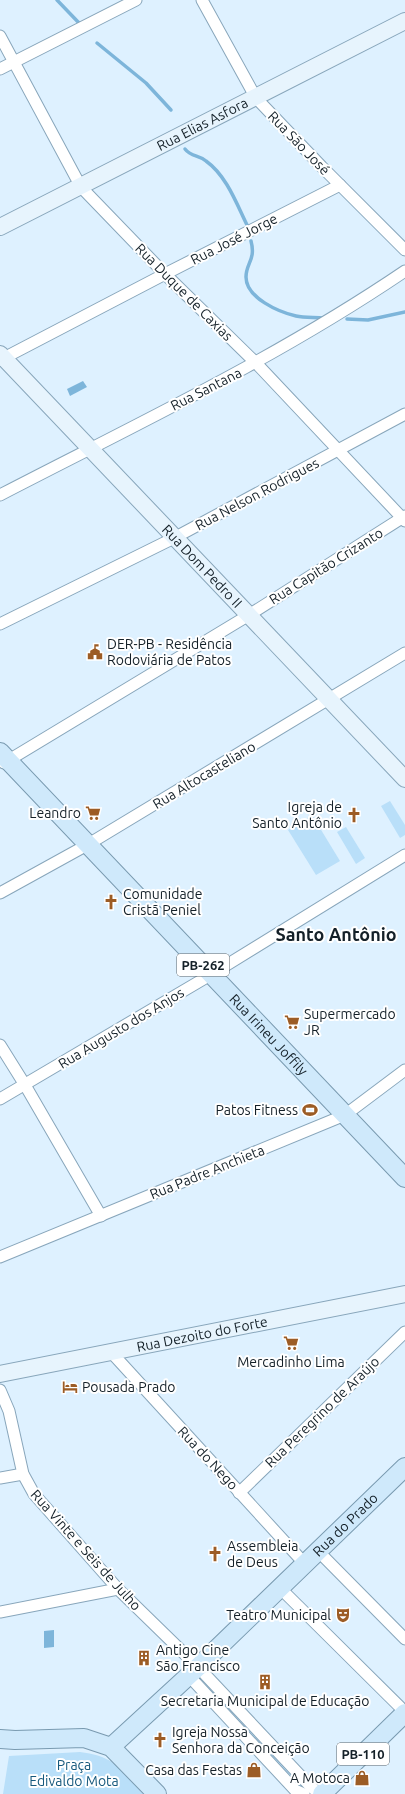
<svg xmlns="http://www.w3.org/2000/svg" width="405" height="1794" viewBox="0 0 405 1794" font-family="Ubuntu,sans-serif">
<style>
.green{fill:#b9dff9}
.water{fill:#7db5da}
.lines{fill:none;stroke-linecap:round;stroke-linejoin:round}
.stream{stroke:#7db5da;stroke-width:3.5}
.street-casing{stroke:#88a6bb;stroke-width:13}
.secondary-casing{stroke:#88a6bb;stroke-width:18}
.primary-casing{stroke:#799ab0;stroke-width:20}
.street{stroke:#fff;stroke-width:11}
.secondary{stroke:#e7f4fd;stroke-width:16}
.primary{stroke:#cfe9fb;stroke-width:18}
.labels{text-anchor:middle;stroke-width:4;stroke-linejoin:round;paint-order:stroke}
.shield{fill:#fff;stroke:#5a6368;stroke-width:1}
.shield-label{font-size:13px;font-weight:bold;fill:#142028}
.street-label{font-size:14px;fill:#142028;stroke:#fff}
.poi-label{font-size:14px;fill:#142028;stroke:#fff;text-anchor:start}
.park-label{font-size:14px;fill:#16597d;stroke:#fff}
.district-label{font-size:18px;font-weight:bold;fill:#142028;stroke:#fff}
</style>
<rect width="100%" height="100%" fill="#def1ff"/>
<!-- green -->
<g class="green">
<path d="M390,801L405,825V835L400,838L381,806Z"/>
<path d="M312,815L340,861L316,875L288,830Z"/>
<path d="M346,827L365,858L356,864L337,832Z"/>
<path d="M209,1682L308,1788H295L202,1687Z"/>
<path d="M80,1752C115,1756 122,1770 145,1794H3L9,1756Z"/>
</g>
<!-- water -->
<g class="water">
<path d="M83,381L87,387L70,396L67,389Z"/>
<path d="M54,1630V1647L44,1648V1631Z"/>
</g>
<g class="lines">
<!-- stream -->
<g class="stream">
<path d="M57,0L80,24"/>
<path d="M97,43L146,83L171,110"/>
<path d="M185,149C191,157 199,155 206,161C227,176 237,205 248,227"/>
<path d="M251,241C256,260 246,263 246,277C246,298 279,312 296,316C305,318 315,317 324,318"/>
<path d="M347,319L368,320L405,312"/>
</g>
<!-- street casing -->
<g class="street-casing">
<g id="street">
<path d="M202,0L256,98L322,167L405,250"/>
<path d="M0,36L81,187L165,274L256,363L405,521"/>
<path d="M0,69L136,0"/>
<path d="M0,360L165,274L340,185"/>
<path d="M0,495C137,424 277,358 405,271"/>
<path d="M0,624L174,538L405,414"/>
<path d="M4,763L249,615L405,516"/>
<path d="M0,893L87,845L405,653"/>
<path d="M0,1045L25,1085L101,1216"/>
<path d="M0,1099L212,974L405,855"/>
<path d="M0,1257L345,1115L405,1070"/>
<path d="M111,1352L305,1564"/>
<path d="M0,1390L9,1411L23,1474L34,1494L118,1589L198,1667L311,1787L320,1794"/>
<path d="M0,1478L23,1474"/>
<path d="M239,1493L405,1332"/>
<path d="M318,1551L405,1639"/>
<path d="M280,1588L405,1712"/>
<path d="M0,1612L118,1589"/>
<path d="M189,1676L295,1790L304,1794"/>
</g>
</g>
<!-- secondary casing -->
<g class="secondary-casing">
<g id="secondary">
<path id="s1" d="M0,227L405,21"/>
<path id="s2" d="M0,354L405,779"/>
<path id="s3" d="M0,1374L405,1294"/>
</g>
</g>
<!-- primary casing -->
<g class="primary-casing">
<g id="primary">
<path id="s4" d="M0,752L405,1178"/>
<path d="M0,1739L15,1740L84,1738L111,1747L157,1794"/>
<path id="s5" d="M111,1747L198,1667L405,1467"/>
<path d="M322,1794L405,1713"/>
</g>
</g>
<!-- street -->
<use href="#street" class="street"/>
<!-- secondary -->
<use href="#secondary" class="secondary"/>
<!-- primary -->
<use href="#primary" class="primary"/>
</g>
<!-- icons -->
<defs>
<g id="civic-bare" transform="scale(1.2)"><path d="M-.6-6.5H3V-4.5H.6V-3L4-1V1h2V6H-6V1h2V-1L-.6-3ZM-1.2 2.5V6h2.4V2.5Z" fill="#9c5c25" stroke="#fff" stroke-width="2.5" paint-order="stroke"/></g>
<g id="supermarket-bare" transform="scale(1.2)"><path d="M-6-5.5h2.5l.6 2H6L4.5 2H-2.5L-4.4-4H-6ZM-1.5 3.2a1.3 1.3 0 1 0 .1 0ZM3 3.2a1.3 1.3 0 1 0 .1 0Z" fill="#9c5c25" stroke="#fff" stroke-width="2.5" paint-order="stroke"/></g>
<g id="church-bare" transform="scale(1.2)"><path d="M-1.2-6h2.4v3.5h3.3v2.4h-3.3V6h-2.4V-.1h-3.3v-2.4h3.3Z" fill="#9c5c25" stroke="#fff" stroke-width="2.5" paint-order="stroke"/></g>
<g id="stadium-bare" transform="scale(1.2)"><path d="M0-5a6.5 5 0 1 0 0 10a6.5 5 0 1 0 0-10ZM-3.5-1.8h7v3.6h-7Z" fill="#9c5c25" stroke="#fff" stroke-width="2.5" paint-order="stroke"/></g>
<g id="hotel-bare" transform="scale(1.2)"><path d="M-6-4.5h1.5V1H6V5H4.5V3h-9V5H-6ZM-4 0a1.8 1.8 0 1 1 3.6 0ZM.5 0V-2.5h3Q6-2.5 6 0Z" fill="#9c5c25" stroke="#fff" stroke-width="2.5" paint-order="stroke"/></g>
<g id="theatre-bare" transform="scale(1.2)"><path d="M-5-5.5Q0-4 5-5.5V0Q5 5 0 6Q-5 5-5 0ZM-3.3-2.5H-1v1.5H-3.3ZM1-2.5H3.3v1.5H1ZM-2.8 1Q0 5.5 2.8 1Z" fill="#9c5c25" stroke="#fff" stroke-width="2.5" paint-order="stroke"/></g>
<g id="building-bare" transform="scale(1.2)"><path d="M-4-6H4V6H1V3H-1V6H-4ZM-2.5-4.3h1.7v1.8h-1.7ZM.8-4.3h1.7v1.8H.8ZM-2.5-1h1.7V.8h-1.7ZM.8-1h1.7V.8H.8Z" fill="#9c5c25" stroke="#fff" stroke-width="2.5" paint-order="stroke"/></g>
<g id="shop-bare" transform="scale(1.2)"><path d="M-5-2.5h2.3a2.7 3.5 0 0 1 5.4 0H5L5.5 6h-11ZM-1.5-2.5h3a1.5 2.3 0 0 0-3 0Z" fill="#9c5c25" stroke="#fff" stroke-width="2.5" paint-order="stroke"/></g>
</defs>
<g fill-rule="evenodd">
<use href="#civic-bare" x="95" y="652"/>
<use href="#supermarket-bare" x="93" y="813"/>
<use href="#church-bare" x="354" y="815"/>
<use href="#church-bare" x="111" y="902"/>
<use href="#supermarket-bare" x="292" y="1022"/>
<use href="#stadium-bare" x="310" y="1110"/>
<use href="#supermarket-bare" x="291" y="1343"/>
<use href="#hotel-bare" x="70" y="1387"/>
<use href="#church-bare" x="215" y="1554"/>
<use href="#theatre-bare" x="343" y="1615"/>
<use href="#building-bare" x="144" y="1658"/>
<use href="#building-bare" x="265" y="1682"/>
<use href="#church-bare" x="160" y="1740"/>
<use href="#shop-bare" x="254" y="1770"/>
<use href="#shop-bare" x="362" y="1778"/>
</g>
<g class="labels">
<!-- shield labels -->
<g class="shield">
<rect x="177" y="954" width="52" height="22" rx="3"/>
<rect x="337" y="1743" width="52" height="22" rx="3"/>
</g>
<g class="shield-label">
<text x="203" y="970">PB-262</text>
<text x="363" y="1759">PB-110</text>
</g>
<!-- street labels -->
<g class="street-label">
<text dy="5" stroke="none"><textPath href="#s1" startOffset="227">Rua Elias Asfora</textPath></text>
<text transform="translate(299 143) rotate(46)" y="5">Rua São José</text>
<text transform="translate(234 239) rotate(-27)" y="5">Rua José Jorge</text>
<text transform="translate(184 292) rotate(45)" y="5">Rua Duque de Caxias</text>
<text transform="translate(206 389) rotate(-27)" y="5">Rua Santana</text>
<text transform="translate(257 494) rotate(-28)" y="5">Rua Nelson Rodrigues</text>
<text transform="translate(326 566) rotate(-32)" y="5">Rua Capitão Crizanto</text>
<text dy="5" stroke="none"><textPath href="#s2" startOffset="293">Rua Dom Pedro II</textPath></text>
<text transform="translate(204 775) rotate(-31)" y="5">Rua Altocasteliano</text>
<text transform="translate(121 1028) rotate(-31)" y="5">Rua Augusto dos Anjos</text>
<text dy="5" stroke="none"><textPath href="#s4" startOffset="390">Rua Irineu Joffily</textPath></text>
<text transform="translate(207 1172) rotate(-22)" y="5">Rua Padre Anchieta</text>
<text dy="5" stroke="none"><textPath href="#s3" startOffset="206">Rua Dezoito do Forte</textPath></text>
<text transform="translate(322 1412) rotate(-44)" y="5">Rua Peregrino de Araújo</text>
<text transform="translate(208 1458) rotate(47)" y="5">Rua do Nego</text>
<text dy="5" stroke="none"><textPath href="#s5" startOffset="323">Rua do Prado</textPath></text>
<text transform="translate(86 1550) rotate(48)" y="5">Rua Vinte e Seis de Julho</text>
</g>
<!-- poi labels -->
<g class="poi-label">
<text x="107" y="649">DER-PB - Residência<tspan x="107" dy="16">Rodoviária de Patos</tspan></text>
<text x="342" y="812" text-anchor="end">Igreja de<tspan x="342" dy="16">Santo Antônio</tspan></text>
<text x="81" y="818" text-anchor="end">Leandro</text>
<text x="123" y="899">Comunidade<tspan x="123" dy="16">Cristã Peniel</tspan></text>
<text x="304" y="1019">Supermercado<tspan x="304" dy="16">JR</tspan></text>
<text x="298" y="1115" text-anchor="end">Patos Fitness</text>
<text x="291" y="1367" text-anchor="middle">Mercadinho Lima</text>
<text x="82" y="1392">Pousada Prado</text>
<text x="227" y="1551">Assembleia<tspan x="227" dy="16">de Deus</tspan></text>
<text x="331" y="1620" text-anchor="end">Teatro Municipal</text>
<text x="156" y="1655">Antigo Cine<tspan x="156" dy="16">São Francisco</tspan></text>
<text x="265" y="1706" text-anchor="middle">Secretaria Municipal de Educação</text>
<text x="172" y="1737">Igreja Nossa<tspan x="172" dy="16">Senhora da Conceição</tspan></text>
<text x="242" y="1775" text-anchor="end">Casa das Festas</text>
<text x="350" y="1783" text-anchor="end">A Motoca</text>
</g>
<!-- park labels -->
<g class="park-label">
<text x="74" y="1770">Praça<tspan x="74" dy="16">Edivaldo Mota</tspan></text>
</g>
<!-- district labels -->
<g class="district-label">
<text x="336" y="941">Santo Antônio</text>
</g>
</g>
</svg>
